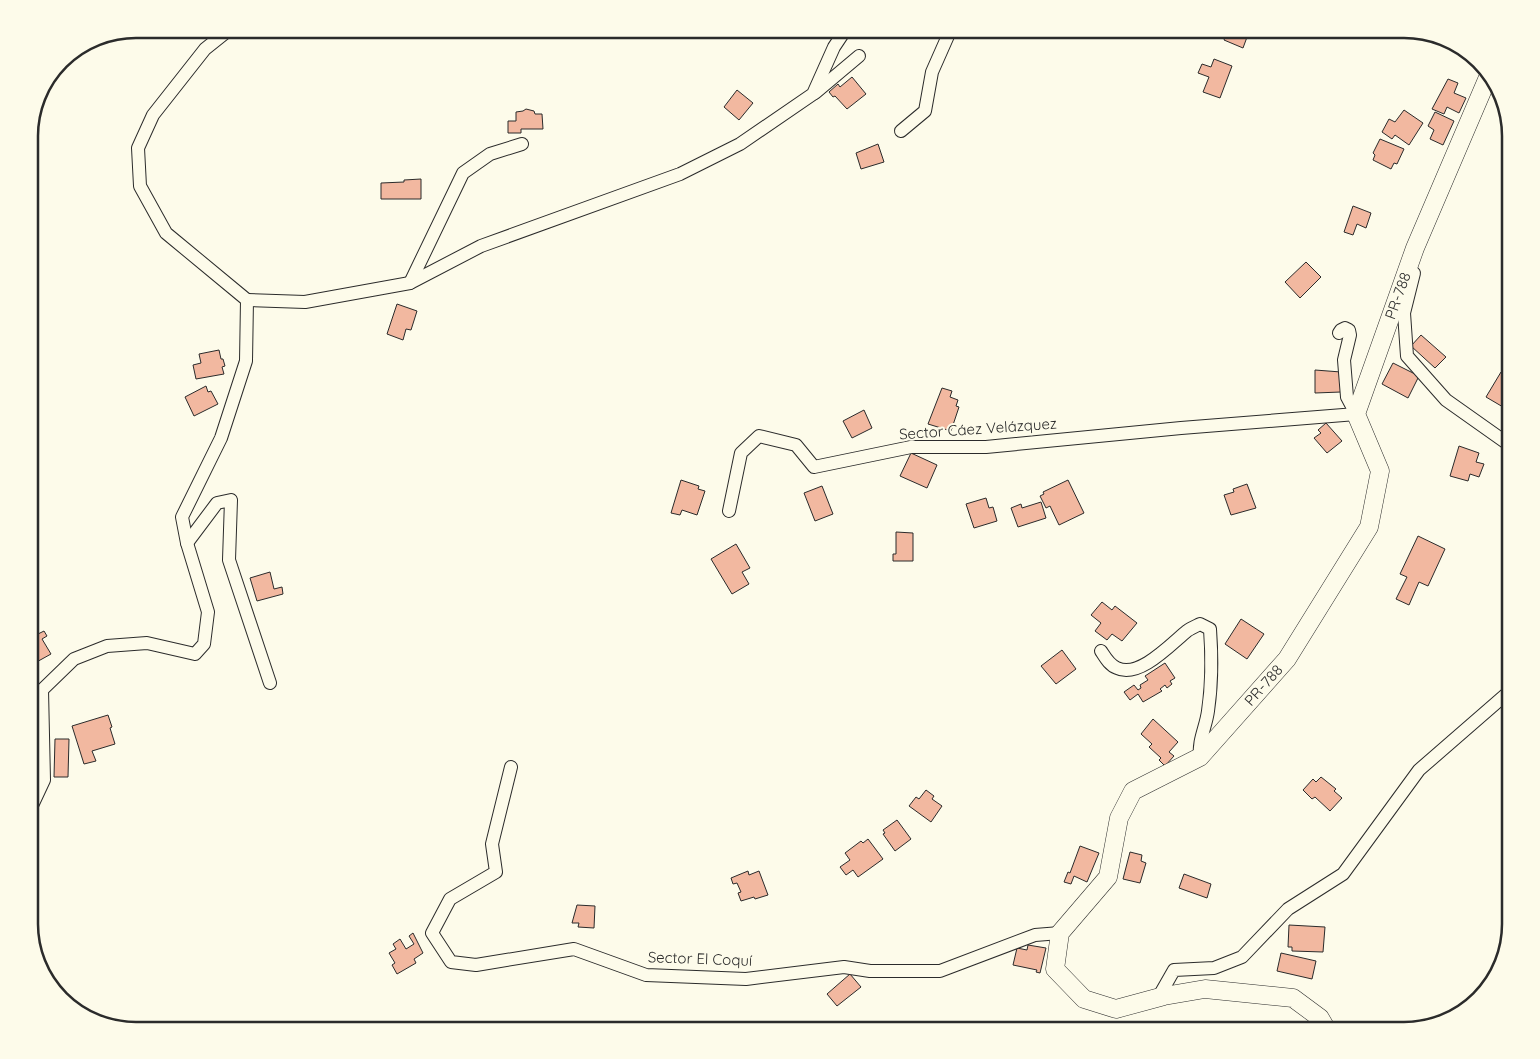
<svg xmlns="http://www.w3.org/2000/svg" width="1540" height="1059" viewBox="0 0 1540 1059" font-family="Quicksand,sans-serif">
<style>
.building{fill:#f2b8a0;stroke:#2b2b2b}
.lines{fill:none;stroke-linecap:round;stroke-linejoin:round}
.street-casing{stroke:#2b2b2b;stroke-width:14}
.secondary-casing{stroke:#2b2b2b;stroke-width:19}
.street{stroke:#fdfbea;stroke-width:12}
.secondary{stroke:#fdfbea;stroke-width:18}
.labels{text-anchor:middle;stroke-width:4;stroke-linejoin:round;paint-order:stroke}
.street-label{font-size:15px;fill:#2b2b2b;stroke:#fdfbea}
.rim{fill:none;stroke:#2b2b2b;stroke-width:2.5}
</style>
<rect width="100%" height="100%" fill="#fdfbea"/>
<!-- building -->
<g class="building">
<path d="M1228,29H1250L1243,48L1224,40Z"/>
<path d="M1214,59L1232,66L1220,98L1203,92L1209,77L1198,73L1202,64L1211,67Z"/>
<path d="M852,77L866,94L847,109L835,96L833,97L829,92L838,84L840,87Z"/>
<path d="M1448,79L1458,83L1454,93L1466,98L1459,113L1447,107L1444,114L1432,109Z"/>
<path d="M737,90L753,103L739,120L724,107Z"/>
<path d="M526,109L534,111L535,114H542L543,129H521V133H508V121H516V112L523,111Z"/>
<path d="M1404,110L1423,123L1409,145L1395,135L1392,139L1382,132L1389,119L1395,122Z"/>
<path d="M1435,112L1454,121L1443,145L1430,139L1434,130L1428,126Z"/>
<path d="M1380,139L1404,149L1397,164L1394,163L1391,169L1373,160L1375,155L1373,153Z"/>
<path d="M878,144L884,162L861,169L856,153Z"/>
<path d="M421,179V199H381V183L404,182V180Z"/>
<path d="M1353,206L1371,213L1366,228L1357,224L1353,235L1344,232Z"/>
<path d="M1306,262L1321,277L1300,298L1285,282Z"/>
<path d="M397,304L417,311L411,330L406,329L403,340L387,334Z"/>
<path d="M1511,311V322L1507,320Z"/>
<path d="M1421,335L1446,357L1435,368L1411,346Z"/>
<path d="M219,350L221,359H223L225,366L222,367L224,374L196,379L193,365L201,363L199,354Z"/>
<path d="M1393,363L1419,376L1408,398L1382,384Z"/>
<path d="M1315,370L1341,372V392L1315,393Z"/>
<path d="M1501,372L1511,378V395L1503,407L1486,397Z"/>
<path d="M206,386L208,392L211,391L218,404L194,416L185,397Z"/>
<path d="M942,388L952,391L950,397L958,400L956,406L959,407L951,431L928,424Z"/>
<path d="M864,410L872,428L852,438L843,421Z"/>
<path d="M1326,423L1342,441L1327,453L1314,438L1321,433L1318,430Z"/>
<path d="M1459,446L1479,453L1476,462L1484,464L1479,477L1470,474L1468,481L1450,476Z"/>
<path d="M911,453L937,465L927,488L900,476Z"/>
<path d="M681,480L699,486L698,489L705,491L697,515L682,510L680,515L671,513Z"/>
<path d="M1068,480L1084,513L1059,525L1050,506L1046,508L1040,496L1044,494L1043,492Z"/>
<path d="M1247,484L1256,508L1231,515L1224,495L1234,492L1233,489Z"/>
<path d="M822,486L833,514L815,521L804,493Z"/>
<path d="M986,498L989,508L993,507L997,521L974,528L966,504Z"/>
<path d="M1041,502L1046,518L1018,527L1011,508L1021,504L1022,508Z"/>
<path d="M896,532L913,533V561H893V554H896Z"/>
<path d="M1418,536L1445,549L1428,586L1419,582L1409,605L1396,599L1407,577L1400,574Z"/>
<path d="M736,544L750,568L742,572L749,584L732,594L711,559Z"/>
<path d="M270,572L274,589L282,587L283,594L257,601L250,578Z"/>
<path d="M1102,602L1112,610L1115,606L1137,623L1122,641L1112,634L1107,640L1095,631L1101,623L1091,615Z"/>
<path d="M1241,619L1264,634L1247,659L1225,644Z"/>
<path d="M44,631L47,636L42,639L51,654L33,664L29,658V647L35,644L32,637Z"/>
<path d="M1062,650L1076,669L1056,684L1041,666Z"/>
<path d="M1165,663L1175,678L1170,681L1172,684L1167,688L1165,685L1160,689L1162,691L1143,702L1138,694L1130,700L1124,692L1134,685L1138,690L1141,688L1140,685L1148,680L1145,676Z"/>
<path d="M108,715L112,727L110,728L115,744L92,751L96,761L84,764L72,726Z"/>
<path d="M1153,719L1178,742L1169,752L1174,756L1165,766L1159,760L1161,758L1149,747L1152,744L1141,734Z"/>
<path d="M55,739H69L68,777H54Z"/>
<path d="M1321,777L1336,789L1334,791L1342,798L1330,811L1315,797L1312,799L1303,790L1313,779L1316,782Z"/>
<path d="M926,790L934,796L932,799L942,806L931,822L909,806L916,797L919,799Z"/>
<path d="M897,820L911,839L895,851L883,834L885,833L883,830Z"/>
<path d="M868,839L883,859L858,877L853,870L846,875L840,867L850,860L845,853L861,841L863,843Z"/>
<path d="M1080,846L1099,853L1087,882L1074,876L1071,884L1064,882L1068,872L1070,873Z"/>
<path d="M1130,852L1142,855L1141,861L1146,863L1140,883L1123,879Z"/>
<path d="M748,871L749,875L759,871L768,895L755,899L754,897L741,901L738,893L741,892L737,883L733,884L731,878Z"/>
<path d="M1184,874L1211,884L1207,898L1179,888Z"/>
<path d="M577,905L595,906L594,928L578,927L579,923H572Z"/>
<path d="M1289,925L1325,927L1323,952L1292,951V947H1288Z"/>
<path d="M413,933L423,953L414,959L416,963L397,974L392,965L395,963L389,953L396,949L393,944L400,939L406,949L414,944L409,936Z"/>
<path d="M1028,945L1046,948L1040,973L1036,972L1037,970L1013,965L1017,948L1027,950Z"/>
<path d="M1281,953L1316,961L1312,979L1277,971Z"/>
<path d="M850,974L861,987L837,1006L827,994Z"/>
</g>
<g class="lines">
<!-- street casing -->
<g class="street-casing">
<g id="street">
<path d="M815,93L859,56"/>
<path d="M901,131L925,111L932,72L951,29"/>
<path d="M1414,273L1404,313L1407,356L1446,400L1511,446"/>
<path d="M410,283L463,173L490,154L522,144"/>
<path d="M247,300L305,302L410,283L481,246L680,174L740,144L813,94L834,47L846,29"/>
<path d="M729,511L741,453L759,436L796,445L814,467L911,447H986L1181,428L1356,414L1347,397L1344,360L1350,335L1349,330L1345,328L1341,330L1339,333"/>
<path d="M187,543L217,503L231,500L229,560L270,683"/>
<path d="M1101,651C1105,657 1109,665 1117,668C1139,679 1171,644 1187,631C1191,628 1196,626 1200,624L1210,629C1212,656 1212,684 1208,711C1206,727 1198,740 1200,757"/>
<path d="M511,767L492,844L496,872L450,899L432,933L451,962L476,965L574,949L646,975L746,979L844,967L870,971H940L1035,935L1060,933"/>
<path d="M29,812L44,780L42,690L74,659L107,646L147,643L195,654L204,644L208,612L187,543L182,517L221,438L246,361L247,300L166,233L140,186L138,148L153,115L205,49L230,29"/>
<path d="M1164,996L1162,991L1174,970L1214,968L1242,957L1288,909L1343,874L1419,770L1511,690"/>
</g>
</g>
<!-- secondary casing -->
<g class="secondary-casing">
<g id="secondary">
<path id="s1" d="M1327,1030L1320,1018L1293,998L1205,989L1164,996L1116,1009L1084,999L1055,969L1060,933L1108,877L1119,818L1133,791L1200,757L1287,659L1369,527L1380,471L1356,414L1415,248L1489,75"/>
</g>
</g>
<!-- street -->
<use href="#street" class="street"/>
<!-- secondary -->
<use href="#secondary" class="secondary"/>
</g>
<g class="labels">
<!-- street labels -->
<g class="street-label">
<text dy="5" stroke="none"><textPath href="#s1" startOffset="1109">PR-788</textPath></text>
<text transform="translate(978 429) rotate(-4)" y="5">Sector Cáez Velázquez</text>
<text dy="5" stroke="none"><textPath href="#s1" startOffset="674">PR-788</textPath></text>
<text transform="translate(700 959) rotate(2)" y="5">Sector El Coquí</text>
</g>
</g>
<!-- crop -->
<path d="M0 0H1540V1059H0ZM136 38H1404A98 98 0 0 1 1502 136V924A98 98 0 0 1 1404 1022H136A98 98 0 0 1 38 924V136A98 98 0 0 1 136 38Z" fill="#fdfbea" fill-rule="evenodd"/>
<path class="rim" d="M136 38H1404A98 98 0 0 1 1502 136V924A98 98 0 0 1 1404 1022H136A98 98 0 0 1 38 924V136A98 98 0 0 1 136 38Z"/>
</svg>
